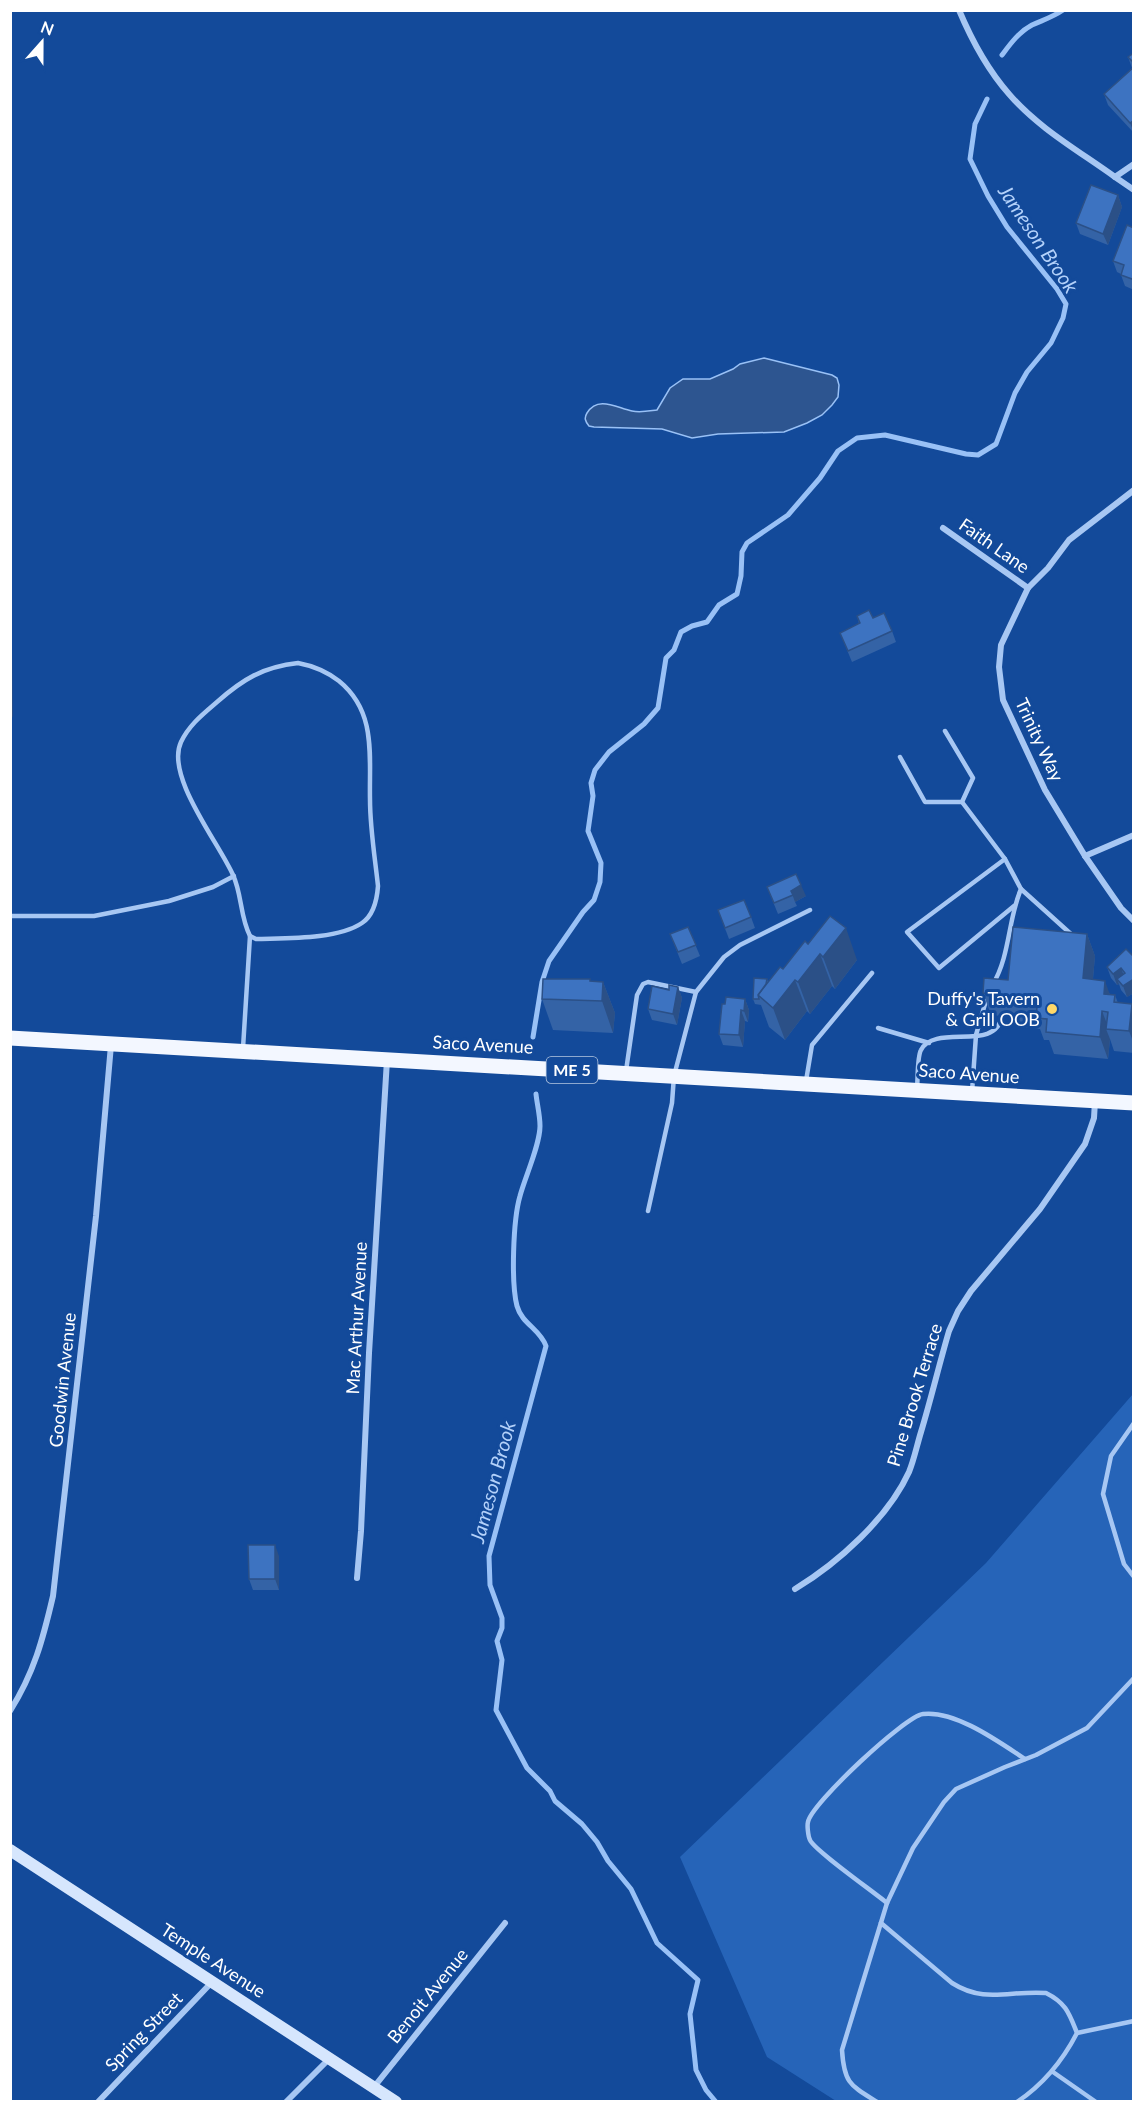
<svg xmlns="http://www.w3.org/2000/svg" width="1144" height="2112" viewBox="0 0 1144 2112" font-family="Lato,sans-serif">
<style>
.green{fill:#2664b8}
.water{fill:#2d5590;stroke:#99c1f6;stroke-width:1.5}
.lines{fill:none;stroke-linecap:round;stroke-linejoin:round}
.stream{stroke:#99c1f6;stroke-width:5}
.lane{stroke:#a7c7f3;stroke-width:4.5}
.street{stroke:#a7c7f3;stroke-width:6}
.secondary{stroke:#d6e6fd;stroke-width:12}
.primary{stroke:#f3f7ff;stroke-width:15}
.wall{fill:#3463a6}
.shaded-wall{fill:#2b5087}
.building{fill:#3d73c1;stroke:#2b5087;stroke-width:1.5}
.poi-dot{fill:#ffd869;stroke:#134a9a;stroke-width:2}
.labels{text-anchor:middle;stroke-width:6;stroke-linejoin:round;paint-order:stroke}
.shield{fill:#134a9a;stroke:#b8c9e1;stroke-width:1.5}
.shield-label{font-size:16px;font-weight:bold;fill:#fff}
.street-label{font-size:18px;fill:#fff;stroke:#134a9a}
.poi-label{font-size:18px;fill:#fff;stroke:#134a9a;text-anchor:end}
.water-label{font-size:20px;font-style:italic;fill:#b3d1fa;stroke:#134a9a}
</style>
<rect width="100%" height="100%" fill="#134a9a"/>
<!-- green -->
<path class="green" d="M1133,1394V2101H836L767,2057L680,1857L986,1563Z"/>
<!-- water -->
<path class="water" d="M764,358L832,375L837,378L839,385L838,397L832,405L822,415L807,423L784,432L718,434L692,438L662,429L594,427L589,426C585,421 584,418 587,413C598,395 617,408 632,411C640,413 649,411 657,410L670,388L683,379H710L733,369L740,364Z"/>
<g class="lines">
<!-- stream -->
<g class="stream">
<path d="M1002,55C1011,43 1019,32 1032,25C1043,20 1053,17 1063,10"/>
<path d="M533,1037L542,982L549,961L583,912L594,900L600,882L601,863L588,831L593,796L591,783L595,770L609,752L644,724L658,708L666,658L674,650L681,632L692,626L707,622L719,605L737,594L741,576L742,552L747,543L788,515L820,478L838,451L857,438L885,435L966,454L978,455L996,444L1015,393L1027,372L1051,343L1063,318L1066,304L1057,289L1007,227L988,196L970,159L975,124L987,99"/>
<path d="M536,1094C537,1104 540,1115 540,1126C540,1145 525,1177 520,1196C513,1220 511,1283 517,1306C522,1324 540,1329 546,1346L489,1556L490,1585L502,1618V1628L497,1641L502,1660L496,1710L527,1768L550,1791L555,1801L582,1824L597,1842L608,1861L631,1889L657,1943L698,1980L690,2014L696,2070L706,2090L716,2102"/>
</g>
<!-- lane -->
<g class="lane">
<path d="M298,663C314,666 326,671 339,681C377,712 369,756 370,800C370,828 375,858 378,886C377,900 374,915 362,923C337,940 285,938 256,939L250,936C240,917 242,894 233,875C219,843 165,776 181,742C189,725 203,714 217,702C243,679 263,667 298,663Z"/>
<path d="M900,757L925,802H962L973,778L945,731"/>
<path d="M962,802L1005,859L1021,889C1008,919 1010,956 993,984"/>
<path d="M1005,859L907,932L939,968L1014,906"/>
<path d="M1021,889L1072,935"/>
<path d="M10,916H94L169,901L213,887L234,876"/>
<path d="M878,1028L929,1043"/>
<path d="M243,1048L250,936"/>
<path d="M626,1071L637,995L643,984L648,982L696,992L724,957L740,945L810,910"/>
<path d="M806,1081L812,1045L872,973"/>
<path d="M917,1088C918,1079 917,1057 921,1050C935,1023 996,1053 1002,1016"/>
<path d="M972,1092L976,1035L987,997"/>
<path d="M648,1211L672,1103L674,1076L696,992"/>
<path d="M1134,1423L1111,1456L1103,1494L1124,1564L1134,1577"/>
<path d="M887,1903C874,1892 814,1850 810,1840C808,1836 807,1825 808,1822C811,1804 905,1716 923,1714C955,1710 999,1742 1025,1759"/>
<path d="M881,1923L952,1983C985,2004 1010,1990 1046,1993C1066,2003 1069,2013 1077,2033C1062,2062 1044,2084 1017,2102"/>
<path d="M1077,2033L1134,2021"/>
<path d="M1053,2072L1096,2102"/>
<path d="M877,2102C850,2085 844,2083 842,2050L887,1903L913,1848L944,1802L956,1789L1005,1767L1036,1755L1087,1728L1134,1678"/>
</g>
<!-- street -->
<g class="street">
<path d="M959,10C972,41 987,69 1009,94C1038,128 1079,151 1115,177"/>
<path d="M1134,164L1115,177L1134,190"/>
<path d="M1134,490L1069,540L1048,568L1028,588L1001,645L999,667L1003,700L1045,790L1085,856L1121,908L1134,921"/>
<path d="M943,528L1028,588"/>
<path d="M1085,856L1134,835"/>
<path d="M357,1578L361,1531L369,1353L387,1060"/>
<path d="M795,1589C838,1563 888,1518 909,1472C914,1460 917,1445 921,1432C931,1399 939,1365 949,1331L958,1311L971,1291L1040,1209L1085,1144L1094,1118L1095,1101"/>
<path d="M10,1711C34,1673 43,1639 53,1596L96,1216L111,1045"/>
<path d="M374,2087L505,1923"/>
<path d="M98,2102L212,1982"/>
<path d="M286,2102L329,2059"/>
</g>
<!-- secondary -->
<path class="secondary" d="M10,1850L396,2102"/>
<!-- primary -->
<path class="primary" d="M10,1038L1134,1103"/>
</g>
<!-- wall -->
<g class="wall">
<path d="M1134,53V133L1108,105L1104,94L1132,68L1128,57Z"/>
<path d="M1118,195L1122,207L1108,245L1080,234L1076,223Z"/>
<path d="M1134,228V290L1125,286L1121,275V274L1117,272L1113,261Z"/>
<path d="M857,616L873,618L892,631L896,642L852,662L840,633L859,624Z"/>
<path d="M767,887L806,896L795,902L797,906L778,914Z"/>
<path d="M718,910L751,917L755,928L729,939Z"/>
<path d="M688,927L700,956L682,964L670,934Z"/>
<path d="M1087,934L1095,956L1093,979L1110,994L1115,995L1118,1003L1132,1004L1134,1009V1053L1114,1051L1110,1039L1108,1059L1054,1054L1049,1040H1044L1040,1029L1014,1026L1010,1017L991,1015L983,993L1008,980Z"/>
<path d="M808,944L857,960L835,989L832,986L810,1014L807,1011L785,1040L769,1027L761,1005L755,1004L753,999L767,979L768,982L783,969Z"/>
<path d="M1134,957V993L1127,997L1121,990L1119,984L1117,985L1111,978L1107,967Z"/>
<path d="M591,981L603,982L615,1013L613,1033L553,1030L542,999Z"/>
<path d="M678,987L682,998L677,1025L652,1020L648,1009L669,990Z"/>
<path d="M745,999L749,1010L748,1022L745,1021L743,1047L723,1045L719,1034L725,1004Z"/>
<path d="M279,1556V1590H253L249,1579Z"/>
</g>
<!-- shaded-wall -->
<g class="shaded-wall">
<path d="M1134,120V132L1130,123Z"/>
<path d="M1118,195L1122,207L1108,245L1103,234Z"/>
<path d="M10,551L11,552L12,622L10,619Z"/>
<path d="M10,644L12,648L13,718L10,712Z"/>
<path d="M801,885L806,896L795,902L791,891Z"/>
<path d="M846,928L857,960L835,989L823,957Z"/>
<path d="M1087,934L1095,956L1091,1000L1083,978Z"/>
<path d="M820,954L832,986L810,1014L798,982Z"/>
<path d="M1121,968L1125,979H1117L1119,984L1117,985L1113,974Z"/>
<path d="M1134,979V993L1127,997L1123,986Z"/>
<path d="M795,980L807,1011L785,1040L773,1008Z"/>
<path d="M1105,981L1113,1003L1104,994Z"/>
<path d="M603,982L615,1013L613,1033L602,1001Z"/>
<path d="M678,987L682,998L677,1025L673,1014Z"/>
<path d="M745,999L749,1010L748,1022L744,1011Z"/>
<path d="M1132,1004L1134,1009V1044L1129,1031Z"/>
<path d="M741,1010L745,1021L743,1047L739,1035Z"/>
<path d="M1102,1011L1109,1029H1106L1110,1039L1108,1059L1100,1037Z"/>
<path d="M275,1545L279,1556V1590L275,1579Z"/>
</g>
<!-- building -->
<g class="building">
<path d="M1134,53V63L1128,57Z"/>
<path d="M1134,67V120L1130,123L1104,94Z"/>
<path d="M1091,185L1118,195L1103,234L1076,223Z"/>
<path d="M1127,225L1134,228V276L1132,279L1121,275L1124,265L1113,261Z"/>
<path d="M869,610L873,618L884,613L892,631L848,651L840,633L860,623L857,616Z"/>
<path d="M796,874L801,885L791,891L793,895L774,903L767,887Z"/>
<path d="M744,900L751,917L725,928L718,910Z"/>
<path d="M830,916L846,928L823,957L820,954L798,982L795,980L773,1008L758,995L780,967L783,969L805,941L808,944Z"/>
<path d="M688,927L696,945L678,952L670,934Z"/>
<path d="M1013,927L1087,934L1083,978L1105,981L1104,994L1115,995L1114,1002L1132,1004L1129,1031L1106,1029L1108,1012L1102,1011L1100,1037L1046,1032L1047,1019L1036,1018L1037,1007L1006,1004L1007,995L983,993L984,978L1008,980Z"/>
<path d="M1126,949L1134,957V979L1123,986L1117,979L1125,973L1121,968L1113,974L1107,967Z"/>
<path d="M754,978L767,979L766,984L758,995L759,999H753Z"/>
<path d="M543,979H590V981L603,982L602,1001L542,999Z"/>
<path d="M669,985L678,987L673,1014L648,1009L652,986L669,990Z"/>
<path d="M726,997L745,999L744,1011L741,1010L739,1035L719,1034L722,1004H725Z"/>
<path d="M248,1545H275V1579H249Z"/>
</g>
<!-- markers -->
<circle class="poi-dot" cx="1052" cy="1009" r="6"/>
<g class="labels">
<!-- shield labels -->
<rect class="shield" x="546.5" y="1057" width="51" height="26" rx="4.5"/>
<g class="shield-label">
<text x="572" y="1076">ME 5</text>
</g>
<!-- street labels -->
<g class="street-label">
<text transform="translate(994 546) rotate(35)" y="6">Faith Lane</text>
<text transform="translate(1039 740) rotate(65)" y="6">Trinity Way</text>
<text transform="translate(483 1045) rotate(3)" y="6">Saco Avenue</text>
<text transform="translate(969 1074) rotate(4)" y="6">Saco Avenue</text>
<text transform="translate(357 1318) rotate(-87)" y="6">Mac Arthur Avenue</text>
<text transform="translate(63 1380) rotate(-84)" y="6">Goodwin Avenue</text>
<text transform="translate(915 1395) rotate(-73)" y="6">Pine Brook Terrace</text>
<text transform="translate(213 1961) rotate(33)" y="6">Temple Avenue</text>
<text transform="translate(428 1996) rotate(-51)" y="6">Benoit Avenue</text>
<text transform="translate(144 2032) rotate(-46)" y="6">Spring Street</text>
</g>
<!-- poi labels -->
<g class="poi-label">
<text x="1040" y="1005">Duffy's Tavern<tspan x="1040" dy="21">&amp; Grill OOB</tspan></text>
</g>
<!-- water labels -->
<g class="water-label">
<text transform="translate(1038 239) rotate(56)" y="7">Jameson Brook</text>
<text transform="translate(493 1482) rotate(-75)" y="7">Jameson Brook</text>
</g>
</g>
<!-- border -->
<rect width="1144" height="2112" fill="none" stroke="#ffffff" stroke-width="24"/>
<!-- north arrow -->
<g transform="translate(42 42) rotate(21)" stroke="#134a9a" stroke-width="4.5" paint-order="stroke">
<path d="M0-4.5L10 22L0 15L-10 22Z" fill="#ffffff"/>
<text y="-9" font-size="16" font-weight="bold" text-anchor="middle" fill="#ffffff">N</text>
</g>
</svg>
